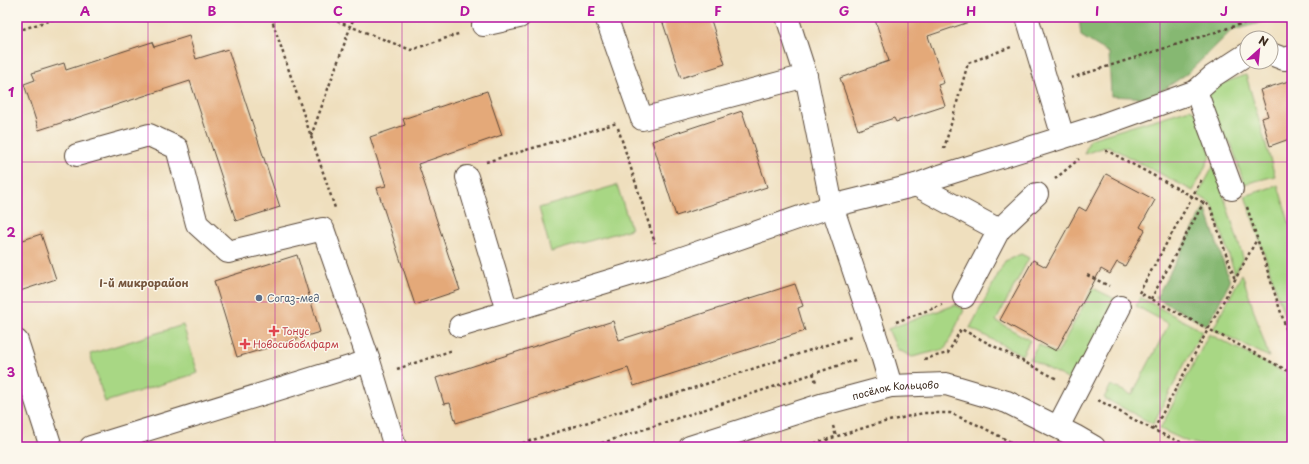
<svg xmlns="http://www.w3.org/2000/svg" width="1309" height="464" viewBox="0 0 1309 464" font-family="'Playpen Sans',sans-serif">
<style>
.green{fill:#a8d784;stroke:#728051}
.forest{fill:#86b872;stroke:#607148}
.building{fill:#e4a979}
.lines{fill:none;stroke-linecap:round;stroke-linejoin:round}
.minor-casing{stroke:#564536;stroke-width:24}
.path{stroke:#564536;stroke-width:2.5;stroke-dasharray:3 3;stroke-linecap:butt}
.minor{stroke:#fff;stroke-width:22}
.grid{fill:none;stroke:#b5179e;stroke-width:1;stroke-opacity:0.55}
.service-dot{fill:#5c6f8a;stroke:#fbf7ec;stroke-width:1.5}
.health-dot{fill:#e0444e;stroke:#fbf7ec;stroke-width:1.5}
.labels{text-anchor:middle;stroke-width:3;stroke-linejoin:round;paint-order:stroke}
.service-label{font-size:10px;fill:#4e5e75;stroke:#fbf7ec;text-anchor:start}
.health-label{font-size:10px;fill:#be3a42;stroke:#fbf7ec;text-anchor:start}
.street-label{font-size:10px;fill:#3b2a1e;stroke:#fbf7ec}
.neighbourhood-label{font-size:11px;font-weight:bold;fill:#76563e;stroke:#fbf7ec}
.neatline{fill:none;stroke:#b5179e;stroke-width:1.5}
.grid-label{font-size:13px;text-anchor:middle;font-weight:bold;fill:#b5179e}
</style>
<rect width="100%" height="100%" fill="#fbf7ec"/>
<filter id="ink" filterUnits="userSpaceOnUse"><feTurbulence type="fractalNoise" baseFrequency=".025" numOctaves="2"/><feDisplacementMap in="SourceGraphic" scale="8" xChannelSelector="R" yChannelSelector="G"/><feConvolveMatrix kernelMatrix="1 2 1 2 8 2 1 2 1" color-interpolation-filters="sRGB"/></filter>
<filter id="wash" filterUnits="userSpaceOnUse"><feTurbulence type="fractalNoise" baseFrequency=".012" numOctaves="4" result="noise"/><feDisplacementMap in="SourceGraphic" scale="16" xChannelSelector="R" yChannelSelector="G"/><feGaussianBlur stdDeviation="0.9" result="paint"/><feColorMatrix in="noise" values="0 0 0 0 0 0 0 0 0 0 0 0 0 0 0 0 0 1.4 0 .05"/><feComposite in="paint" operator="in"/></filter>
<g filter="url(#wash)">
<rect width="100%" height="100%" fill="#efdfbe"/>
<!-- green -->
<g class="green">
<path d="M1246,75L1275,176L1244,184L1231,143L1221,137L1205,89Z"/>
<path d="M1190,109L1196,112L1211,155L1193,191L1108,146L1084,154L1090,139Z"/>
<path d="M1214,165L1243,257L1235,274L1212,204L1198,195Z"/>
<path d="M617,185L631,229L551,252L539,208Z"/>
<path d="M1278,185L1292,232V339L1245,196Z"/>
<path d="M1021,254L1029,258L996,321L1030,340L1022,355L970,328L1005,261Z"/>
<path d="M1242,274L1269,357L1213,329Z"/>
<path d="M1093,288L1119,301L1075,383L1030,359L1038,344L1057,354Z"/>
<path d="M1140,297L1202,331L1153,424L1104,398L1111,385L1132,395L1169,324L1136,306Z"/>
<path d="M955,305L964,310L945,349L912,357L897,349L888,329Z"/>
<path d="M183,325L198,373L105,402L90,354Z"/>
<path d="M1209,334L1285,373L1292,391V447H1211L1188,442L1160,429Z"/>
</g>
<!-- forest -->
<g class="forest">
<path d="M1079,17H1280L1231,31L1188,73L1151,98L1111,96L1109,53L1081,36Z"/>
<path d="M1205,207L1230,282L1207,326L1156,298Z"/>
</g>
<g id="blocks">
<!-- building -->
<g class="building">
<path d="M661,17H710L725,64L681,78Z"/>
<path d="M874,17H971L972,21L928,36L944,83L938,85L945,106L896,122L894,118L858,130L840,78L889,61Z"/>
<path d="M189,36L196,59L228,49L280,207L236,221L190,81L39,130L24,84L35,80L32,73L64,63L66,70L152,42L154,47Z"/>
<path d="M1292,80V138L1270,146L1262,118L1268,116L1260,90Z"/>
<path d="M487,91L502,135L418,164L460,290L415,305L377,188L386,186L370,137L405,125L403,119Z"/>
<path d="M742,111L767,187L676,216L652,141Z"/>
<path d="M1106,174L1155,200L1140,227L1145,230L1125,266L1117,262L1110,274L1101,269L1056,351L1000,320L1033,260L1046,267L1079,207L1086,211Z"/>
<path d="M41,234L56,279L17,292V242Z"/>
<path d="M297,255L320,332L237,357L214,281Z"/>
<path d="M795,284L803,306L798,308L805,331L634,386L628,368L456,423L450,403L444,404L436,378L613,321L619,340Z"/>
</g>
</g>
</g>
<g filter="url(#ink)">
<use href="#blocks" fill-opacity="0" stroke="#564536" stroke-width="1"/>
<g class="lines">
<!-- minor casing -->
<g class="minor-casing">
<g id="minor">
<path d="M606,17L642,119L806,76"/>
<path d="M787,17L806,76L832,206L881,352L891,386"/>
<path d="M1027,17L1063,137"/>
<path d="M483,25L519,17"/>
<path d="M1271,54L1284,59L1292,57"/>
<path d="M1196,91L1232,189"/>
<path d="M77,155L149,135L177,148L197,224L228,252L323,229L369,361L395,447"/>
<path d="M467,177L507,311"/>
<path d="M916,185L999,230"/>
<path d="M964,297L999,230L1037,194"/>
<path d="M460,326L662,265L832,206L916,185L937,177L1096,127L1196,91L1213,76L1247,54"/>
<path d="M17,341L51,447"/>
<path d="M1058,427L1120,307"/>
<path d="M91,447L369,361"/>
<path id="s1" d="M690,447L824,404L891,386L946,384L1007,402L1075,436L1094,447"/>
</g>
</g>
<!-- path -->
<g class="path">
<path d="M271,17L335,208"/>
<path d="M326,17L411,50L461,33"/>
<path d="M17,31L60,17"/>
<path d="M1071,78L1263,17"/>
<path d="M618,128L655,243"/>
<path d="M311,136L354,17"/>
<path d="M944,149L968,63L1011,47"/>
<path d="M1105,151H1108L1210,206L1235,280"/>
<path d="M486,162L617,123"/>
<path d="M1055,179L1079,159"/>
<path d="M1247,207L1292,347"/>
<path d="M1087,275L1109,286"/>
<path d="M1139,293L1202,179"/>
<path d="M1142,294L1292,373"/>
<path d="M1151,299L1204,202"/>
<path d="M896,322L942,305"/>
<path d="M924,359L948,353L961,329L1057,379"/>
<path d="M397,369L453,350"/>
<path d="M813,373L816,382"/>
<path d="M1098,400C1127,415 1165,439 1196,447"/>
<path d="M833,426L836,436"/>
<path d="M1154,429L1257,239"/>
<path d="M511,447L851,337"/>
<path d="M590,447L858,359"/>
<path d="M803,447L876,424L923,413H950L980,426L1020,447"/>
<path d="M827,447V440"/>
</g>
<!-- minor -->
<use href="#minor" class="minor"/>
</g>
</g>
<!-- grid -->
<path class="grid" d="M148,17V447M275,17V447M402,17V447M528,17V447M654,17V447M781,17V447M908,17V447M1034,17V447M1160,17V447M17,162H1292M17,302H1292"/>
<!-- markers -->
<circle class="service-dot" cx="259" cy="298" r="4"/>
<g class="health-dot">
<path d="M272 325h4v4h4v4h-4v4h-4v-4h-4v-4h4z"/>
<path d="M243 338h4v4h4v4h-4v4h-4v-4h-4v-4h4z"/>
</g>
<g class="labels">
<!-- service labels -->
<g class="service-label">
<text x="267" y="302">Согаз-мед</text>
</g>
<!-- health labels -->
<g class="health-label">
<text x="282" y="335">Тонус</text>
<text x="253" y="348">Новосибоблфарм</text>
</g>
<!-- street labels -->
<g class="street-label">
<text dy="4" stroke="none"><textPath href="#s1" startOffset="214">посёлок Кольцово</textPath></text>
</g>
<!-- neighbourhood labels -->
<g class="neighbourhood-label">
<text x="144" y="287">I-й микрорайон</text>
</g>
</g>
<!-- margin -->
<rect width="1309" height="464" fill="none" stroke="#fbf7ec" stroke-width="44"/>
<!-- north arrow -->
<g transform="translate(1259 50) rotate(27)"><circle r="19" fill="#fbf7ec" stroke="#aea59a"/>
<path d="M0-3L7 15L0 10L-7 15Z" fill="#b5179e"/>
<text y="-6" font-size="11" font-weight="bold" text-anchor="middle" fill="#3b2a1e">N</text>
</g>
<rect x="22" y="22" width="1265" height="420" class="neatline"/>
<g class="grid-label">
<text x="85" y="16">A</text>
<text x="212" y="16">B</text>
<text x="338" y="16">C</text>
<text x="465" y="16">D</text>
<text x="591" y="16">E</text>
<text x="718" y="16">F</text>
<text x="844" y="16">G</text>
<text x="971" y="16">H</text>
<text x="1097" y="16">I</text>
<text x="1224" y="16">J</text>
<text x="11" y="97">1</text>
<text x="11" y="237">2</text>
<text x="11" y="377">3</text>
</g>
</svg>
